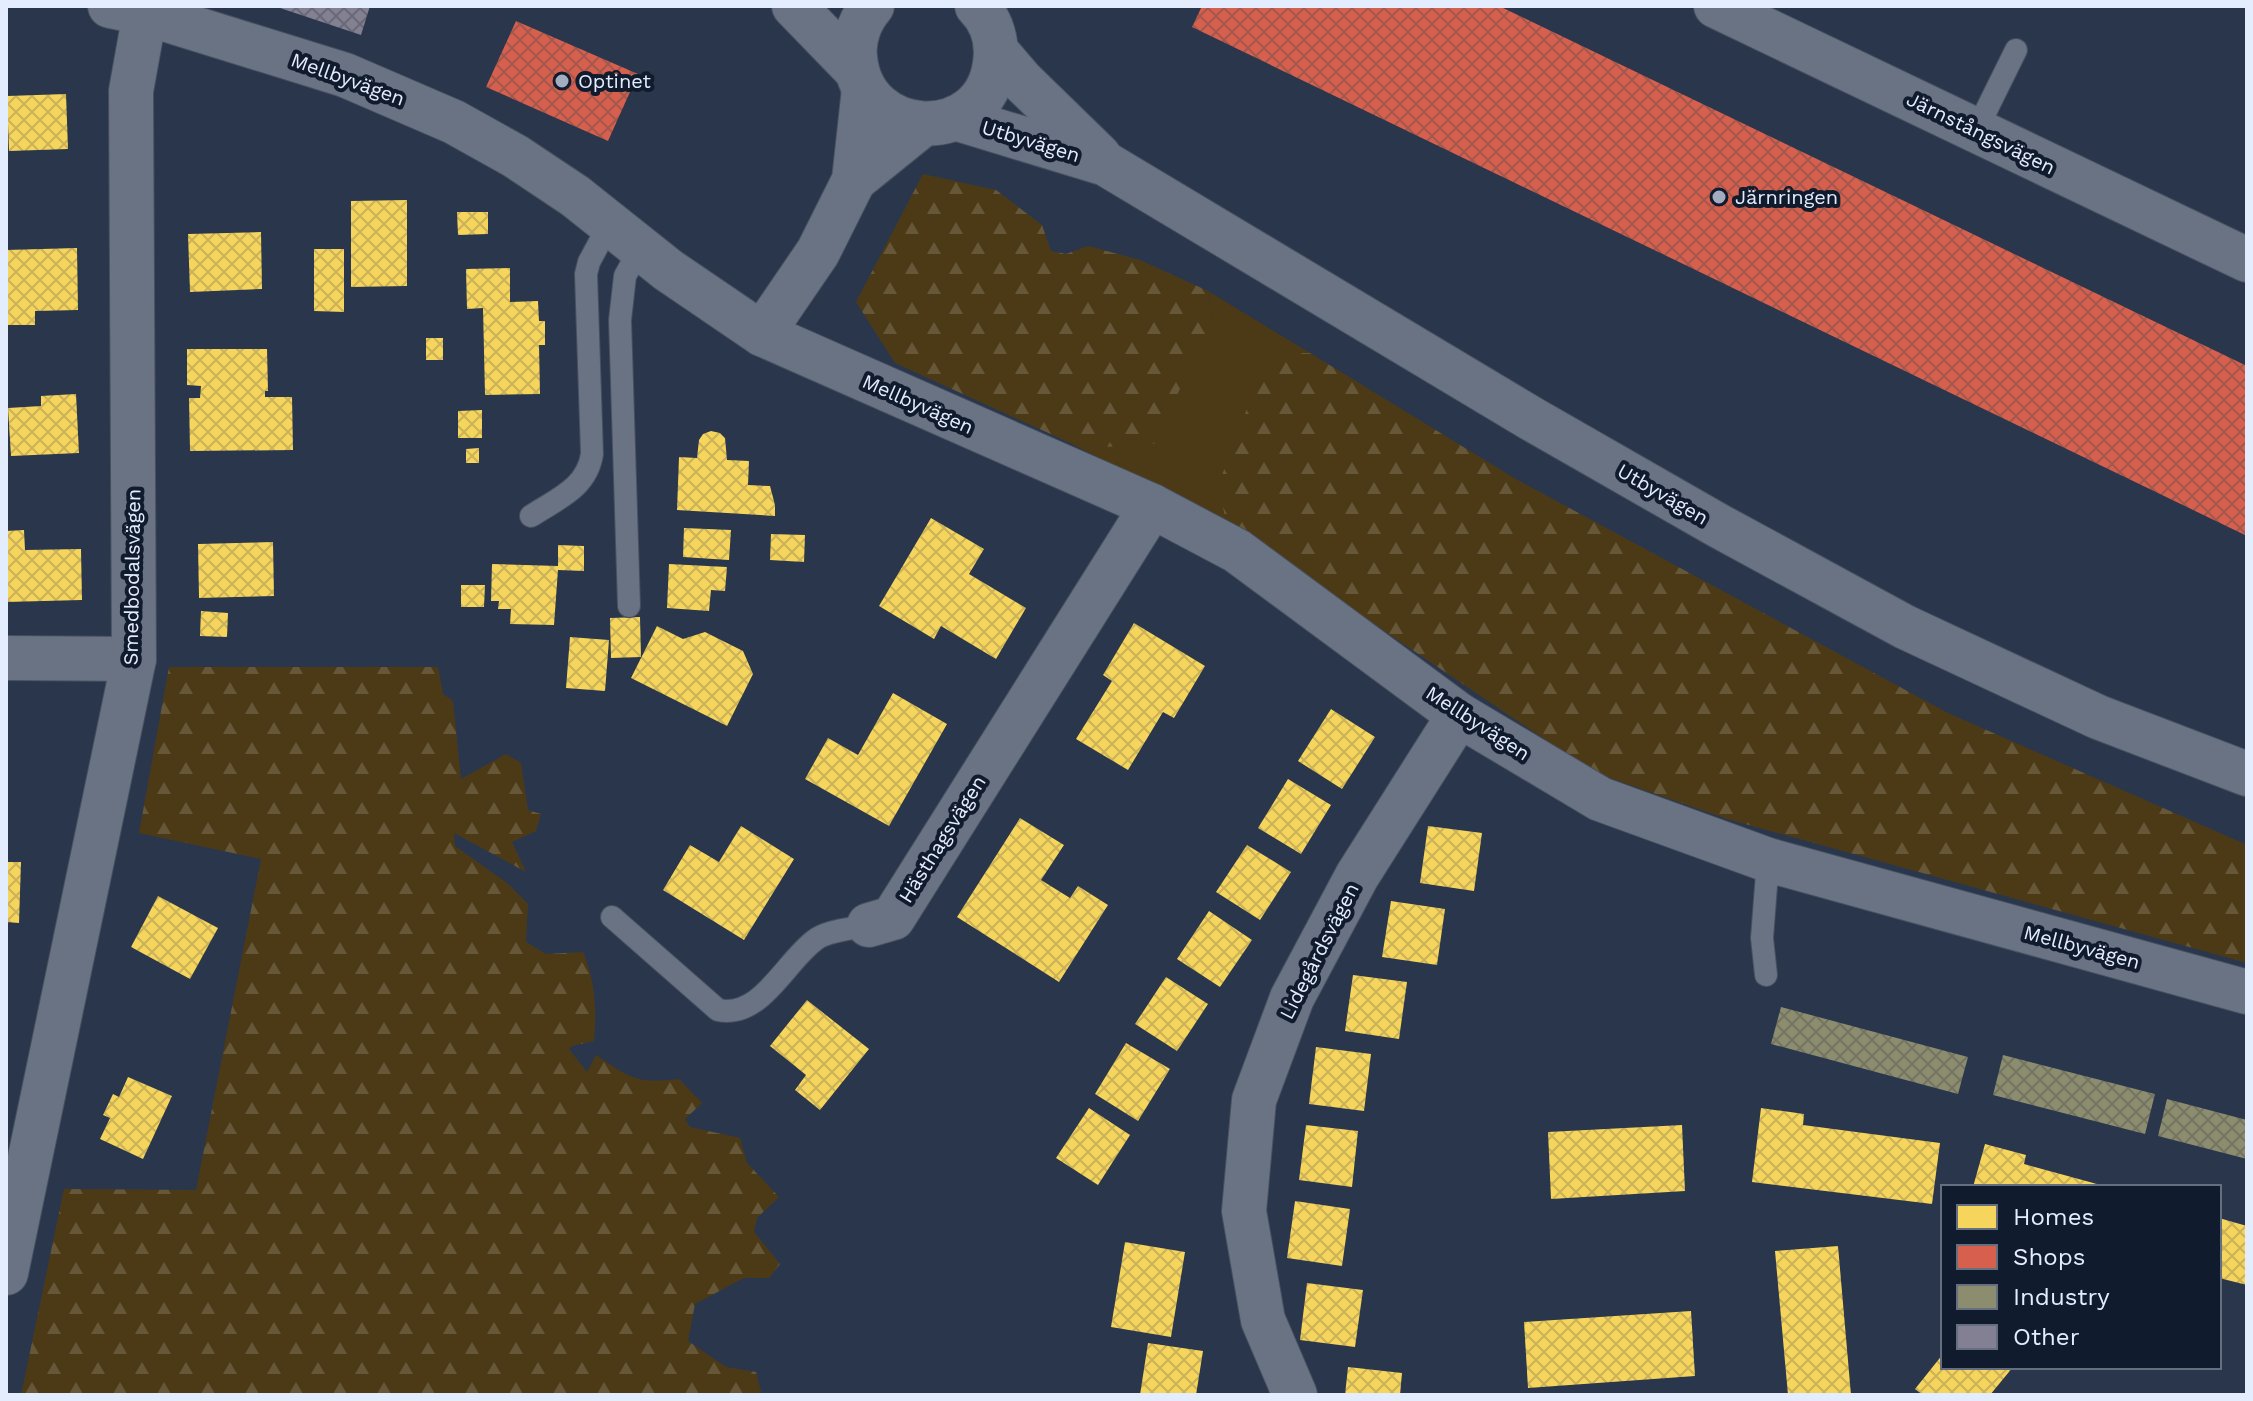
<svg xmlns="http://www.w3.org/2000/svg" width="2253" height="1401" viewBox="0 0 2253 1401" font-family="'Work Sans',sans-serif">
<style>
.grass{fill:#4c3a16}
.forest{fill:url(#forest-firs)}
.homes{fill:url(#homes-cross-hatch)}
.shops{fill:url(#shops-cross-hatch)}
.industry{fill:url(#industry-cross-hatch)}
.building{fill:url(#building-cross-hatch)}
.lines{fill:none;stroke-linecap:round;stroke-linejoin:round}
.service-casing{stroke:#465060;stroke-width:24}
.minor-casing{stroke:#465060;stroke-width:46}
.secondary-casing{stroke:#465060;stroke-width:46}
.service{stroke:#697383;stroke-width:22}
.minor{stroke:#697383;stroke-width:44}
.secondary{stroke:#697383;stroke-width:44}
.poi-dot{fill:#a3adbf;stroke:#101b2d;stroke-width:3}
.labels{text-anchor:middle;stroke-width:8;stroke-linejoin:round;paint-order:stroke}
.street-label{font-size:20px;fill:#e4edfd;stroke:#101b2d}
.poi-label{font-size:20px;fill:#e4edfd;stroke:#101b2d;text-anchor:start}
</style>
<defs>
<pattern id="forest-firs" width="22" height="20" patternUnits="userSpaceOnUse" patternTransform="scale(2)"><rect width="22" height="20" fill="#4c3a16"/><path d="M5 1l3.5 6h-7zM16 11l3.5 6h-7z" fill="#665739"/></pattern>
<pattern id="homes-cross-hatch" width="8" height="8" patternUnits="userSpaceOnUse" patternTransform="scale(2)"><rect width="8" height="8" fill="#f6d55c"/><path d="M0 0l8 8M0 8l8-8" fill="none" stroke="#cab258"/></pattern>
<pattern id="shops-cross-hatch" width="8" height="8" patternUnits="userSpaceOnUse" patternTransform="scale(2)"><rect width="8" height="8" fill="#d6604d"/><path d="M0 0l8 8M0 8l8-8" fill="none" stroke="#a3574d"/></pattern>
<pattern id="industry-cross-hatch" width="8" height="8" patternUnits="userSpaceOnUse" patternTransform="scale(2)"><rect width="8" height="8" fill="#8c8c6e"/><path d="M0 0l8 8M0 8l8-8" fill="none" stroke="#737462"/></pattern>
<pattern id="building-cross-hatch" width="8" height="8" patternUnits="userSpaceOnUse" patternTransform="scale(2)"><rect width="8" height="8" fill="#828092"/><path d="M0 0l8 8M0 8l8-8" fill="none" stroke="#696976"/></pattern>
</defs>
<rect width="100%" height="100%" fill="#29364b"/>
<!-- grass -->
<path class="grass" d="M1208,291L1310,353H1288L1226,524L1068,442L1105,447L1212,321Z"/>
<!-- forest -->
<g class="forest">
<path d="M923,174L996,190L1042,225L1051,251L1066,254L1088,246L1140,260L1208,291L1212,321L1154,444L1105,447L1068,442L895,363L856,302Z"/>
<path d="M1288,353H1310L1514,478L1948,713L2247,845V963L1727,819L1593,772L1226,524L1219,483L1259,377Z"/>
<path d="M169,667H438L443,694L453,701L461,779L506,754L521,763L528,810L541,814L536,831L512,842L526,872L454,833L455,846L507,883L528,904L526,942L546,954L583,952C595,980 597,1010 594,1041L572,1046L569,1049L587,1072L596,1055C630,1078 636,1084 679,1079L702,1103L685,1119L690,1127L740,1138L747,1163L779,1197L757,1218L754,1232L780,1264L769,1278H744L695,1304L688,1341L726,1367L756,1372L762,1395H21L64,1189L196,1190L261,859L139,833Z"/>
</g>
<!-- homes -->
<g class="homes">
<path d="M66,94L68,149L9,151L7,96Z"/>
<path d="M407,200V286L351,287V201Z"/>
<path d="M457,212H488V234L458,235Z"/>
<path d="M261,232L262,289L190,292L188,234Z"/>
<path d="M77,248L78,310L35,311V325H6V250Z"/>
<path d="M314,249H344V312L314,311Z"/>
<path d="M510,268V302L538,301L539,321H545V345H539L540,394L485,395L483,308L467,309L466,269Z"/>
<rect x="426" y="338" width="17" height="22"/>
<path d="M187,349H267L268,391H265V397H292L293,450L190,451L189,398H200L201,386L187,385Z"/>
<path d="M76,394L79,453L11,456L8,408L41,406V396Z"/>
<path d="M482,410V438H458V411Z"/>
<path d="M711,431L720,433L725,438L727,460L749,461L748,485L770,486L775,505V516L677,510L679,457L697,458L699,440L703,434Z"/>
<path d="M479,448V463H466V449Z"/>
<path d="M931,518L984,549L969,574L1026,608L996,659L941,626L934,639L879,606Z"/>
<path d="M684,528L731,530L729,560L683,557Z"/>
<path d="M24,530L25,550L81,549L82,600L6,602V531Z"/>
<path d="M771,534L805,535L804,562L770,560Z"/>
<path d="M273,542L274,596L199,598L198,544Z"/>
<path d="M558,545L584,546V571L558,570L554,625L510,624L511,609H498L499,601H491L492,564L558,566Z"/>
<path d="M669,564L727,567L725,591L711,590L709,611L667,608Z"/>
<path d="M461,585H485L484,607H461Z"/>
<path d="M201,611L228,613L227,637L200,636Z"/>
<path d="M640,617L641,657L611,658L610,618Z"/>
<path d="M1134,623L1205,666L1174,718L1163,712L1128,770L1076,739L1112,681L1103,675Z"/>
<path d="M657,626L683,639L705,632L743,651L753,674L727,726L631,678Z"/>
<path d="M570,637L609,640L605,691L566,688Z"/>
<path d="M893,693L947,724L889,826L805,779L828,738L858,755Z"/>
<path d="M1331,709L1375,737L1342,789L1298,761Z"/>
<path d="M1288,779L1331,805L1301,854L1258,828Z"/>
<path d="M1020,818L1064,845L1041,880L1070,898L1078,886L1108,905L1059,982L957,917Z"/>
<path d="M741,826L794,859L744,940L663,890L690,845L719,862Z"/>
<path d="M1428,826L1482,833L1474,891L1420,883Z"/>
<path d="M1247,845L1291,872L1260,920L1216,892Z"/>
<path d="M6,862H21L19,923L6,922Z"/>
<path d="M158,896L218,928L190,979L131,947Z"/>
<path d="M1391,901L1445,909L1437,965L1382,957Z"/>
<path d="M1209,911L1252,940L1220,987L1177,959Z"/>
<path d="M1353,975L1407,982L1399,1039L1345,1031Z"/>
<path d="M1166,977L1208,1004L1177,1051L1135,1024Z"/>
<path d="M807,1000L869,1049L820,1110L795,1090L806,1075L770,1046Z"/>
<path d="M1126,1043L1170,1069L1138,1121L1095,1094Z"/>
<path d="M1316,1047L1371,1054L1364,1111L1309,1104Z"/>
<path d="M128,1077L172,1096L143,1159L100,1139L110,1118L103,1115L113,1094L119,1097Z"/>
<path d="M1089,1108L1130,1135L1098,1185L1056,1158Z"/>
<path d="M1761,1108L1804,1114L1803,1125L1940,1143L1932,1204L1752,1182Z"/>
<path d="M1306,1125L1358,1131L1352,1187L1299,1180Z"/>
<path d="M1682,1125L1685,1191L1551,1199L1548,1132Z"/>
<path d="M1985,1144L2026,1155L2024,1164L2108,1187H1973Z"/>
<path d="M1295,1201L1350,1209L1342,1266L1287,1258Z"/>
<path d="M2219,1218L2247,1226V1285L2219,1278Z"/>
<path d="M1125,1242L1185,1252L1171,1337L1111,1327Z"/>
<path d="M1838,1246L1851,1395H1788L1775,1251Z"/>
<path d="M1307,1283L1363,1290L1355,1347L1300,1340Z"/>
<path d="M1691,1311L1695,1376L1528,1388L1524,1322Z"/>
<path d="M1148,1343L1203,1351L1196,1395H1140Z"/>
<path d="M1943,1354V1367H2013L1990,1395H1923L1915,1389Z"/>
<path d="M1348,1367L1402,1373L1400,1395H1345Z"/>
</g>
<!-- shops -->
<g class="shops">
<path d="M1202,6H1499L2247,366V536L1192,27Z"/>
<path d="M516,21L638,74L608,141L486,87Z"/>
</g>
<!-- industry -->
<g class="industry">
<path d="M1781,1007L1968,1057L1958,1094L1771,1044Z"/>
<path d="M2003,1055L2155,1094L2145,1134L1993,1095Z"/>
<path d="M2167,1099L2247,1120V1159L2158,1136Z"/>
</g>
<!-- building -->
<path class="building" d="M274,6H370L361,35Z"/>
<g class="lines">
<!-- service casing -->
<g class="service-casing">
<g id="service">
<path d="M1976,131L2016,50"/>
<path d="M531,516C557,499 587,488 592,454L586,274L589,262L610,223"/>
<path d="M629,606L620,320L625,276L641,247"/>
<path d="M612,917L718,1010C761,1019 784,963 815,940C827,930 854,929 869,925"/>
<path d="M1766,975L1762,938L1768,860"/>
</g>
</g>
<!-- minor casing -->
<g class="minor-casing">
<g id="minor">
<path d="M110,6L145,13L345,75L454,122L515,156L575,196L668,270L762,334L1152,506L1237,551L1459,715L1600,799L1768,860L2247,992"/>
<path d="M1716,6L2247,260"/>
<path d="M854,180L922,125"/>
<path d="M762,334L818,252L854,180L864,89"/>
<path d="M6,658L134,659"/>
<path d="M869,925L893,918L1152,506"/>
<path d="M6,1273L134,659L131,91L145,13"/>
<path d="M1295,1395L1263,1320L1244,1211L1254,1100L1292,998L1357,876L1459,715"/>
</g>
</g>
<!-- secondary casing -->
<g class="secondary-casing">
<g id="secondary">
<path d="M794,6L856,70"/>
<path d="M872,6C860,20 853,39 855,57C862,142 985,147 995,63C998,42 992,21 977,6"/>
<path d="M997,52L1022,81L1099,156"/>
<path d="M955,118L1106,164L1532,419L1719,526L1905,627L2098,717L2247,774"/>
</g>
</g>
<!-- service -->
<use href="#service" class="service"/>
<!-- minor -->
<use href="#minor" class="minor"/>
<!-- secondary -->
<use href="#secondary" class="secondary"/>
</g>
<!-- markers -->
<g class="poi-dot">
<circle cx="562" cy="81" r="8"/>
<circle cx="1719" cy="197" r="8"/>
</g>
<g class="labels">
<!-- street labels -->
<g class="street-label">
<text transform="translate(348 79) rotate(20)" y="7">Mellbyvägen</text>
<text transform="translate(1981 133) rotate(26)" y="7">Järnstångsvägen</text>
<text transform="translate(1031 141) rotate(17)" y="7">Utbyvägen</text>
<text transform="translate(918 404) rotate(24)" y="7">Mellbyvägen</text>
<text transform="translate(1663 494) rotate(30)" y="7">Utbyvägen</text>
<text transform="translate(132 577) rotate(-89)" y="7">Smedbodalsvägen</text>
<text transform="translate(1478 723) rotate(33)" y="7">Mellbyvägen</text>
<text transform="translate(942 839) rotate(-58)" y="7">Hästhagsvägen</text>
<text transform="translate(2082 947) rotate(15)" y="7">Mellbyvägen</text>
<text transform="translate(1319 951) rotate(-63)" y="7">Lidegårdsvägen</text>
</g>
<!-- poi labels -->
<g class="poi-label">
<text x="578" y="88">Optinet</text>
<text x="1735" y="204">Järnringen</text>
</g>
</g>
<!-- border -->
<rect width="2253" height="1401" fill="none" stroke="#e4edfd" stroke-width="16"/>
<!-- legend -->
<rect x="1941" y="1185" width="280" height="184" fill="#101b2d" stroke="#656f80" stroke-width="2"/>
<rect x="1957" y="1205" width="40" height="24" fill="#f6d55c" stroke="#656f80" stroke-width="2"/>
<text x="2013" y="1225" font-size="24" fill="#e4edfd">Homes</text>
<rect x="1957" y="1245" width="40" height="24" fill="#d6604d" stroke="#656f80" stroke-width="2"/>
<text x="2013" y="1265" font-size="24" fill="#e4edfd">Shops</text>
<rect x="1957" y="1285" width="40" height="24" fill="#8c8c6e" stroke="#656f80" stroke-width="2"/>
<text x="2013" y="1305" font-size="24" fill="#e4edfd">Industry</text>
<rect x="1957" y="1325" width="40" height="24" fill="#828092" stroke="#656f80" stroke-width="2"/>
<text x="2013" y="1345" font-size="24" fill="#e4edfd">Other</text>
</svg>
